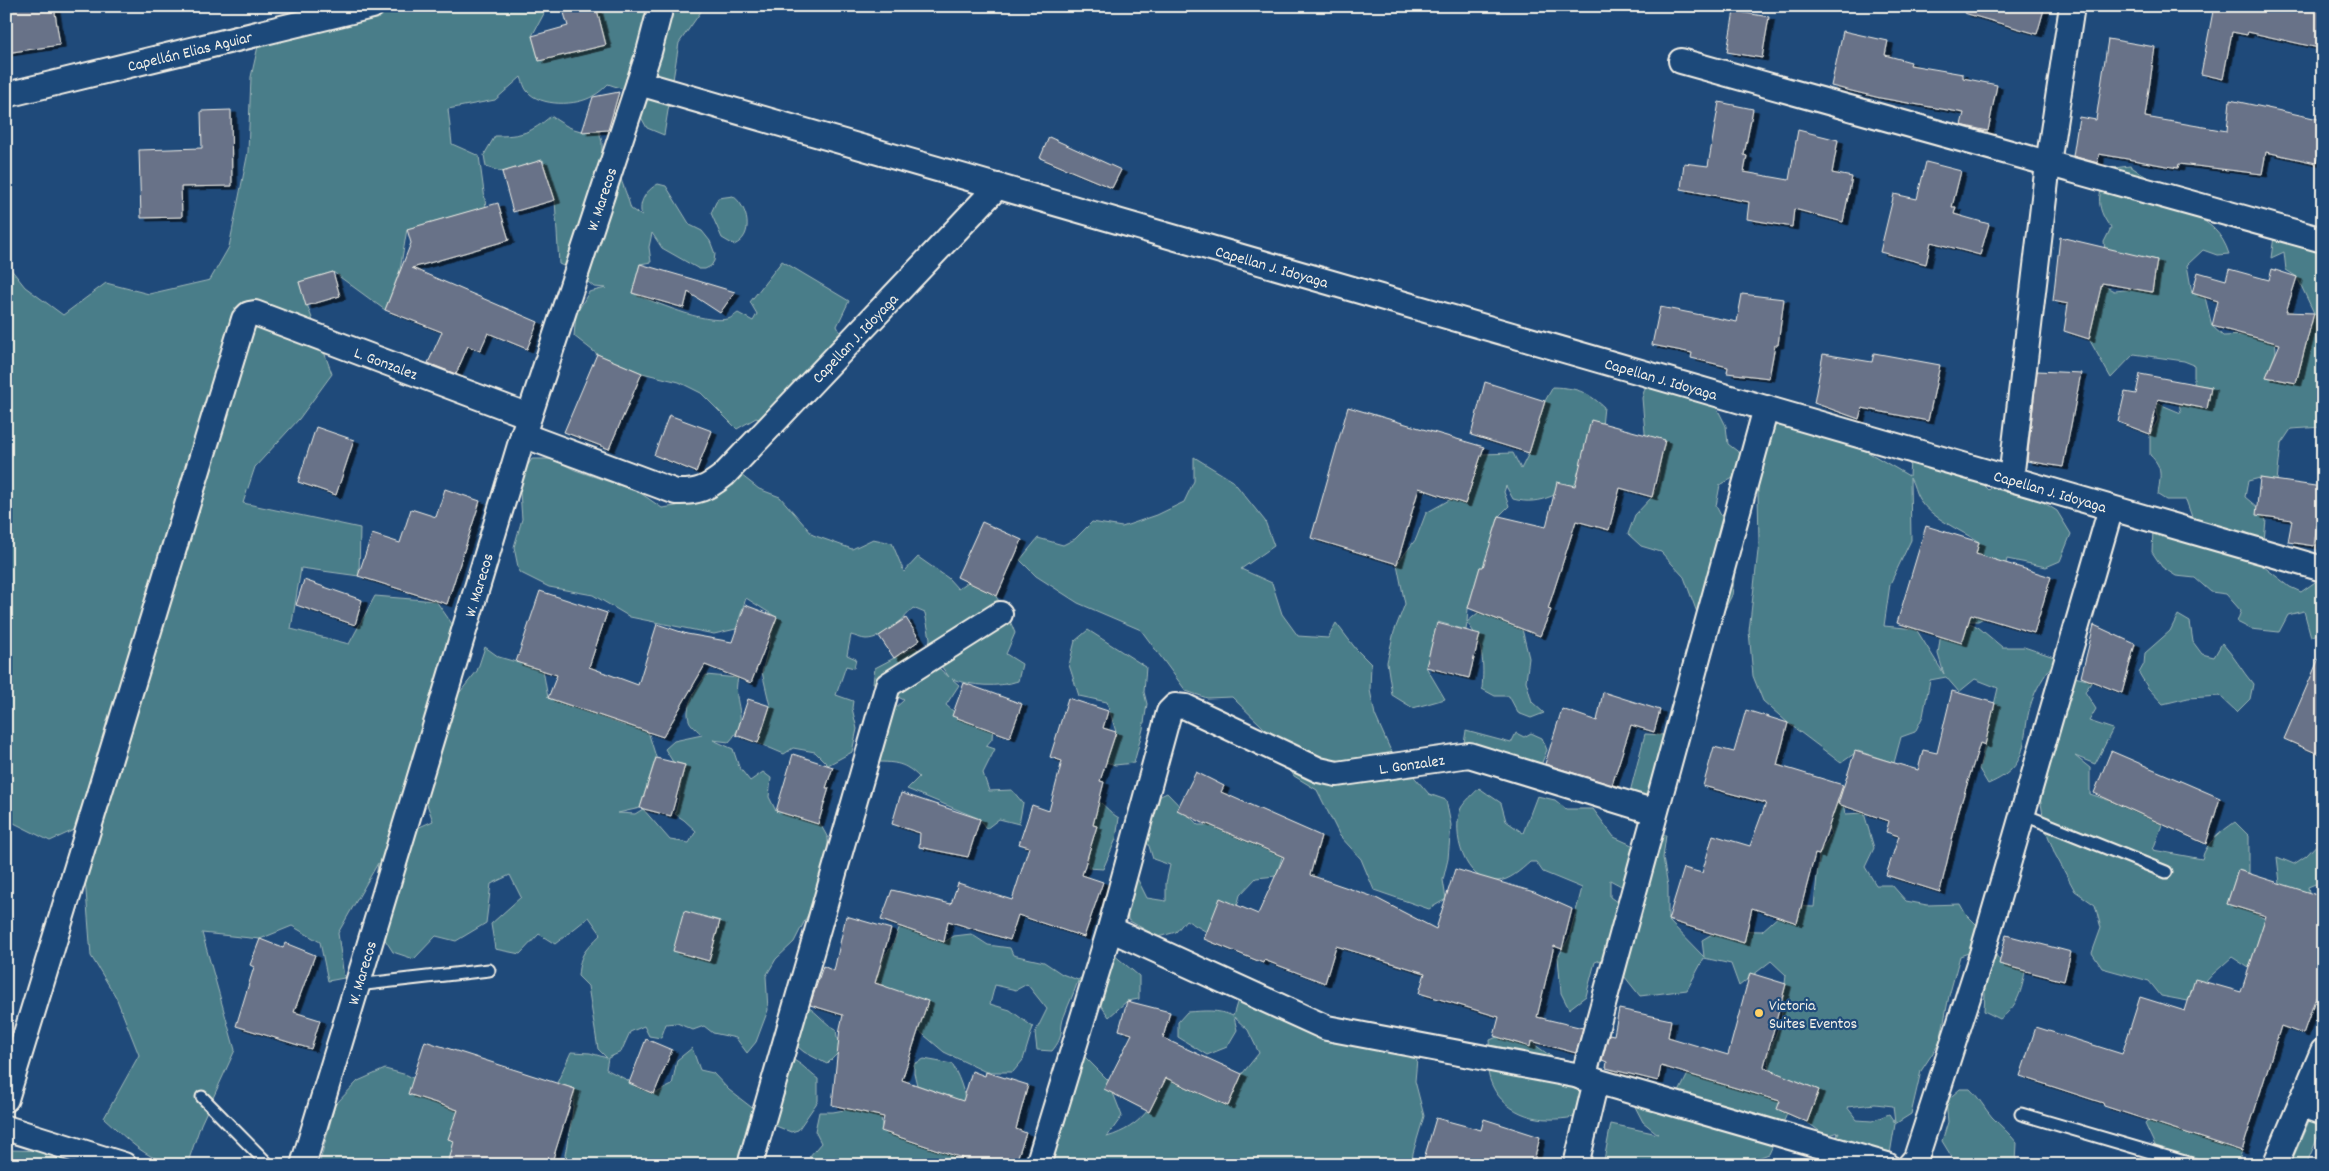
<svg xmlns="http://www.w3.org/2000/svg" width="2329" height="1171" viewBox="0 0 2329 1171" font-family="Dekko,sans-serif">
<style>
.green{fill:#4a7d89;stroke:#9fb7b8;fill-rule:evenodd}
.building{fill:#687288;stroke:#f4f1e8;filter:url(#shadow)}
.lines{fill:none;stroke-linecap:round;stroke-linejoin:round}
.lane-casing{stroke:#f4f1e8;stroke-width:15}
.street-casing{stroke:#f4f1e8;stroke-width:28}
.highway-casing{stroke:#f4f1e8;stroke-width:31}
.lane{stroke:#1f4a7a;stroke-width:11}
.street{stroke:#1f4a7a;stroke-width:24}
.highway{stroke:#1f4a7a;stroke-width:28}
.poi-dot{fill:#ffd166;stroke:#1f4a7a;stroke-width:2}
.labels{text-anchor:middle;stroke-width:4.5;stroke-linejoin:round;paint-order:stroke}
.street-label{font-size:16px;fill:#f4f1e8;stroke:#1f4a7a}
.poi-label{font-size:16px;fill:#f4f1e8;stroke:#1f4a7a;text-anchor:start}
</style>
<defs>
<filter id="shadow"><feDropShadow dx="5.5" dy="3" stdDeviation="0" flood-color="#0009"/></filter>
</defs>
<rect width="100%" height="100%" fill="#1f4a7a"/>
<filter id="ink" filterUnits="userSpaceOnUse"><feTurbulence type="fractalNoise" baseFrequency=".02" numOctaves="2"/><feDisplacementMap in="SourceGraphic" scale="10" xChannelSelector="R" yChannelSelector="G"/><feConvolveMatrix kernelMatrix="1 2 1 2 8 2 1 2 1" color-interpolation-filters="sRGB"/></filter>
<g filter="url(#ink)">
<!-- green -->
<g class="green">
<path d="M372,6H548L532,36L539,60L605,45L589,6H705L679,43L664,135L647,128L626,90L608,84C604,88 599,93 593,96C577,106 540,107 527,91C524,87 523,82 521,77L495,100L448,109L452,144L479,156L486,207L407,229L400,270L385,310L333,272L299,282L332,374L299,419L255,467L243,503L360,528L359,576L301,568L291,629L349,644L375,596L436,601L462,638L442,696L460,692L477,671L485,647L499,657L543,670L548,698L626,726L641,709L656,757L640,808L618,813L635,814L643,809L670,840L689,843L696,831L684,820L675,814C680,798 680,781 685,765L673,762L665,749L674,741L702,735C698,730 690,725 689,720C684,704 698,687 706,675L738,678C731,704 752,717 729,742L713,740L733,749L739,767L750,781L763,772L771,778L769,797L776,811L815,815L828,838L829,873L794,942L776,959L766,976L768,1010L756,1042L747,1053L736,1038L713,1033L704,1026L693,1030L677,1023L666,1024L661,1038L649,1036L644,1026L630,1032L621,1052L608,1058L606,1069L654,1094L672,1085L677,1060L692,1048L700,1070L713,1073L729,1090L764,1117L757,1165H569L565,1155L572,1116L575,1089L557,1083L571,1052L590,1053L607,1058L598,1049L588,986L578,976C580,952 586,950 601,934L589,917L555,944L539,934L520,954L495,949L491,924L521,897L510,875L491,884L486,923L456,941L436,936L414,959L393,952L375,924L373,900L378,863L338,933L344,978L328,981L320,942L292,926L260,939L202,933L235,1050L201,1124L187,1165C149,1165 130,1141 104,1118L139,1055L116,997L91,956L84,865L74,830L50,841L6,819V263L25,287L63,315L106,283L149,294L210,280L229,247L248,152L251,77L261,33ZM430,719L424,796L433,821L415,829L405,808L412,755Z"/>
<path d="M551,116C568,128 577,133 599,131L602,142V153L614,156C618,175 626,190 631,209L642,216C638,203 645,191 658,184L666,186L690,225L702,231L710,241L715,254L714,261L711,266L705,269H699L662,248L652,233L649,247L651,262L640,264L632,293C655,302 703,324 728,319C731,318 735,315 738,313L753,321L757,314L750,302L782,261L849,301L837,326L844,340L777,426L756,418L737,429L701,393L679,382L642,373L597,354L574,336L576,314L589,292L606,288L594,287L576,272L559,264L555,200L543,160L502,172L486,167L484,155L495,136C521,136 531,133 551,116Z"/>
<path d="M2130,166L2148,178L2139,199C2176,209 2216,213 2229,254L2217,255L2203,250L2187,265L2192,293L2205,297L2212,326L2223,336L2246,335L2275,336L2276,352L2266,377L2296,383L2314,313L2297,277L2286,270L2284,252L2271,258L2275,229L2323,245V427L2291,429L2281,444L2277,481L2260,478L2248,481L2245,497L2257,507L2266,520L2264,541L2243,531L2252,543L2259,563L2290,587L2301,592L2318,580L2323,583V631L2311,637L2304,611L2288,615L2279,632L2251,629L2237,622L2241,611L2226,594L2211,592L2195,578L2176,576L2162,567L2152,552L2153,529L2193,520L2186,500H2166L2158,495C2160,477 2164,468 2150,455V434L2158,420L2157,403L2181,413L2179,403L2207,409L2211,387L2194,384V365L2184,361L2134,354L2111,378L2089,339L2100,284L2114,291L2134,289L2152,292L2157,260L2142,256L2139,271L2106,258L2104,242L2111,228C2094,206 2097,190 2113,168Z"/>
<path d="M733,196C748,207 755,236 734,245L722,238L711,213L718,198Z"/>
<path d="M1649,375L1690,380L1716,406L1726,426L1728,444L1741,454L1733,478L1720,485L1716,506L1727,527L1739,539L1732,595L1720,619L1699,618L1684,577L1661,552L1641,546L1628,534L1635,515L1652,497L1658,485L1660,466L1659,438L1646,444L1642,398Z"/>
<path d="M1553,387C1577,388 1586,391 1604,407L1602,426L1587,434L1586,478C1561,491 1542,507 1513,499L1506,486L1504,492L1509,506L1499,516L1493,535L1514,576L1480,567L1468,608L1467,622L1479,612L1522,629L1529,658L1526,681L1532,702L1544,713L1531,718L1518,713L1509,696H1495L1482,689C1484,665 1484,642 1467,623L1466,630L1438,622L1426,667L1445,699L1413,708L1392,695L1387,662L1394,632L1405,604L1397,564L1416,539L1426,513L1451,499L1465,504L1482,454L1513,453L1521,469L1529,453L1545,401Z"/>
<path d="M1794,409L1909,476L1910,459L1975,476L1989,490L2003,477L2057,511L2071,534L2060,561L2046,567L2007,559L1995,612L1978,621H1969L1970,572L1979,542C1959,529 1932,519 1919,499C1915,493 1914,484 1910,478L1911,540L1890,584L1884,626L1916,629L1944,674L1938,654L1941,632L1957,617L1978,627L2002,647H2024L2057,658C2048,671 2038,684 2033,698C2018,737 2036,764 1988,784L1979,769L1998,688L1975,679L1959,692L1946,677L1930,680L1923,716L1915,732L1901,737L1894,763L1858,751L1841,763L1788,723L1763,701L1753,676L1749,631L1759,542L1757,443Z"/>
<path d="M1194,457L1233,481L1265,521L1274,546L1241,569L1272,583L1282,614L1298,636L1328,638L1336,623L1356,649L1371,664L1370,690L1375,715L1390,749L1429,794L1446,800L1451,825L1448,859L1443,880L1446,899L1429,909L1374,890L1361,859L1340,836L1317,790L1294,776L1265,729L1232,697L1207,698L1186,691L1141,630L1078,603L1036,576L1020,560L1038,538L1063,545L1075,539L1092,522L1122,527L1157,515L1184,502L1194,481Z"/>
<path d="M532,459H553L575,470L639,492L662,508C700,503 711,497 741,475L759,489L780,497L813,535L852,549L873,539L892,543L904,572L918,557L948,578L958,589L968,582L983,581C998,597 1007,612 1015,633L1006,654L1022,664L1018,681C997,688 973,686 952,679L959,685L946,705L954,712L993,724L992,739L986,746L995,749L983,773L989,791L1012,790L1023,803L1019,824L999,819L986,829L980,819L907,789L919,777C905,763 896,762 876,762L893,710L904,700L898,697L893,683H873L875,668L915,647L949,677L929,649L930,638L925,613L913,608C903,620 883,639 866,639C862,639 855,636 851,635L847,655L856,659L854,668L846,666L836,695L853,701L852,708L857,729L852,752L828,765L815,752L793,748L784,754L758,743L770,706L762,672L776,617L746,598L736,629L714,634L630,617L593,595L549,587L519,572L514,547L522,519L519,478Z"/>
<path d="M2178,615L2190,622L2193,642L2202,654L2214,657L2222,643C2234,656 2242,671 2253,684L2250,699L2237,712L2220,696L2188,698L2163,704L2148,688L2139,673L2144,664L2145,653L2170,631Z"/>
<path d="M1088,630L1146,667L1144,692L1147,704L1143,729L1134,763L1115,765L1106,762L1116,732L1107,702L1079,696L1069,665L1075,641Z"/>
<path d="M2074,677L2092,681L2085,692L2096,709L2089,721L2113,729L2095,764L2075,756L2090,768V794L2164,819L2153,850L2202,859C2206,842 2221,832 2235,822L2249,836V873L2238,870L2227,904L2251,911L2265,919L2249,968L2232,957L2213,974L2188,1001L2161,996L2149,981L2102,968L2092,953L2101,928L2095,905L2075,891L2055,854L2045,828L2040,797L2048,776L2035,770Z"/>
<path d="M1466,731L1511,743L1516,733L1524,737L1531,733L1542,738L1547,750L1541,765L1521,762L1506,753L1492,759L1469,755L1464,743Z"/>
<path d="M1645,734L1664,735L1648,799L1629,796Z"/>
<path d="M1840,786L1845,814L1864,813L1874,848L1865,867L1876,885H1892L1906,901L1927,905L1960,904L1965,913L1979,927L1977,950L1960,956L1949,996L1940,1042L1921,1071L1911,1114L1895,1124L1890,1154L1833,1144L1839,1132L1826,1136L1807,1122L1819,1090L1789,1078L1780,1086L1787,1114L1769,1154L1758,1158L1756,1165H1603L1611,1124L1658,1134L1643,1122L1629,1095L1676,1098L1688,1074L1769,1073L1768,1056L1781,1020L1786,975L1771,961L1739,986L1731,964L1704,958L1687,990L1640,996L1609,957L1595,962L1586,996L1569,1009L1561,993L1558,957L1569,938L1582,888L1543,872L1536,862H1530C1521,870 1509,881 1497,881C1464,883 1451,833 1461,808C1465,801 1474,794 1479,788L1501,803L1506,821L1523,833L1537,796L1555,800L1566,809H1593L1614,837L1634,846L1633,876L1623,887L1610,880V897L1628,910L1649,835H1666L1663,858L1668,886V920L1704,957L1702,940L1719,930L1762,931L1790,906L1814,907L1819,855L1831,834L1824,817ZM1875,1104L1893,1106L1895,1123L1889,1114L1872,1121L1857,1120L1847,1107Z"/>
<path d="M1167,793L1198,825H1210L1242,839L1257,830L1273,839L1282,857L1276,876L1256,878L1240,895L1235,914L1212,935L1186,920L1176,932L1158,937L1128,920L1126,895L1137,878L1147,898L1166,901V883L1170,865L1153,859L1149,846L1127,814C1138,803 1153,800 1167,793Z"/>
<path d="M1091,798C1103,801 1108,812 1119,818L1116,839L1103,869L1088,868Z"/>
<path d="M2323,838V881L2308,887L2309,892L2289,895L2280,883L2277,857L2294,864L2306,856Z"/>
<path d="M900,926L944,942L954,936L971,934L988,945L1010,948L1013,955L1044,962L1062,974L1078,980L1113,954L1139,976V999L1127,1001L1109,1017L1097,1000L1083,996L1078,981C1074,993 1069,1003 1065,1014C1058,1030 1066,1034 1052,1051L1037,1050L1035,1033L1047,1009L1027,984L1016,990L995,985L990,1004L1010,1010L1033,1027L1023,1060L1013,1072H986L944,1052L918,1030L893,990L876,982L885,955L892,946Z"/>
<path d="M1994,953L2004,965L2025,971C2022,991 2017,1007 2000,1019L1984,1011L1985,993L1978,979Z"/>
<path d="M1239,996L1418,1048L1415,1081L1424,1116L1413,1153L1412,1165H1047L1068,1068L1085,1057L1108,1080L1122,1116L1107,1137C1143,1126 1152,1106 1168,1075L1228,1106L1242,1074L1259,1053L1248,1030L1234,1017L1237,1030L1227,1047L1207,1055L1178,1037V1022L1187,1012C1204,1011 1218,1009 1233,1016Z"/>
<path d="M806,1006C820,1014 822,1022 836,1029L837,1037L844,1047L827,1064L804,1052L792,1042Z"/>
<path d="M1514,1030L1559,1062L1588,1090L1585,1115C1554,1122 1519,1123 1497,1094C1493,1088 1488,1078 1488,1069C1488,1066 1492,1063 1492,1059C1492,1053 1490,1046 1490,1040Z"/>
<path d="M791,1059C802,1063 808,1072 818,1079V1101L798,1130L791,1132L776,1126L773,1107L785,1094L774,1079Z"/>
<path d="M924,1059L952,1064C973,1102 968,1126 951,1165H905V1159L884,1162L882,1165H828L809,1157L821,1143L815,1131L819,1112H833L850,1109L881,1115L882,1127L893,1124L937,1149L954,1098L917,1085L914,1073V1064Z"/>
<path d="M385,1069L407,1075L458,1102L463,1129L446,1165H319L335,1105L358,1081Z"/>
<path d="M1960,1089H1970C1979,1097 1984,1108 1992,1117C2001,1126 2009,1133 2017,1143L2016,1163L1959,1165L1953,1159L1942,1141L1948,1122L1946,1101Z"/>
<path d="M2154,1114L2228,1140L2242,1151L2237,1165H2173L2159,1154L2145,1124Z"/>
<path d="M2312,1119L2319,1121L2322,1127L2306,1165H2290L2309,1121Z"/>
<path d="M9,1150L55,1151L80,1165H6V1154Z"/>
</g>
<!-- building -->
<g class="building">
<path d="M6,6H54L60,45L6,53Z"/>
<path d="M590,6H596L606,45L539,61L532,36L568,26L564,13Z"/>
<path d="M1965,6H2045L2037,34L1964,13Z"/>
<path d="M2214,6H2323V49L2248,32L2247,35L2232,32L2223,79L2201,74Z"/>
<path d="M1734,11L1769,17L1762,58L1727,52Z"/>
<path d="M1843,31L1888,41L1885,55L1911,62L1910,65L1963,74V78L1997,85L1988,131L1961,125L1964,113L1880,98L1831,86Z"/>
<path d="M2108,39L2155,47L2145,117L2227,131L2230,100L2323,120V131L2316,163L2266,152L2262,174L2179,164L2178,168L2099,154L2098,163L2073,156L2079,117L2096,120Z"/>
<path d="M619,92L608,130L582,132L593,97Z"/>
<path d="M1719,102L1753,109L1744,155L1747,156L1744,172L1789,180L1798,130L1838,140L1832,173L1852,177L1843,222L1794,209L1792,227L1747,219L1749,202L1681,189L1684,163L1708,166Z"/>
<path d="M231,110L232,186L181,187L182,217L141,218L139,150L202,148L201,111Z"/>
<path d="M1049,137L1121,170L1112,188L1040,158Z"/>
<path d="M542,160L555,200L513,212L502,172Z"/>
<path d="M1926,162L1961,171L1952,207H1956L1954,214L1989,224L1980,255L1931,242L1926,264L1880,252L1894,194L1917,199Z"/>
<path d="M498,203L509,240L412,268L538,322L527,349L488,333L480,351L468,346L456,374L428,363L442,332L385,310L411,243L407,229Z"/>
<path d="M2060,237L2157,260L2152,292L2102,283L2089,339L2064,331L2068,304L2053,301Z"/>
<path d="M640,264L692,279L735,292L720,313L688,292L684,308L632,293Z"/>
<path d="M2229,269L2269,280L2272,269L2297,277L2286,312L2314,313L2296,383L2266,377L2280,344L2212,326L2218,301L2192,293L2198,272L2226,280Z"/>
<path d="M333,272L340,296L306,306L299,282Z"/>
<path d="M1742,294L1784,299L1778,345H1775L1769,378L1727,373L1728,367L1691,358L1692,353L1652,345L1660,307L1737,322Z"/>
<path d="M1874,353L1940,365L1928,421L1862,408L1859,419L1814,403L1823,354L1872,362Z"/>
<path d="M597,354L642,373L609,449L564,432Z"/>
<path d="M2037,371L2081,373L2063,467L2027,461Z"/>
<path d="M2140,374L2211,387L2207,409L2158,399L2150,434L2118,422L2125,392L2136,394Z"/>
<path d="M1485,382L1545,401L1529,453L1471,435Z"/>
<path d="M1348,407L1484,447L1465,504L1419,488L1397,564L1311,538Z"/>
<path d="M669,415L712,431L696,472L654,455Z"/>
<path d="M1591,420L1665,440L1652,497L1620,488L1609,530L1576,521L1548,609L1551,610L1540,636L1468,608L1480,567H1483L1499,516L1546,527L1557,482L1575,486Z"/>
<path d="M316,427L354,440L336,495L298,482Z"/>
<path d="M2260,478L2322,487L2314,546L2288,542L2292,520L2256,515Z"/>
<path d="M445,489L480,501L447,604L358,576L372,534L400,543L411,509L436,517Z"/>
<path d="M982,522L1022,540L997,596L957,577Z"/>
<path d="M1926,526L1979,542L1976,554L2051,577L2034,633L1971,614L1962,643L1897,623Z"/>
<path d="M304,580L362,600L355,625L296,605Z"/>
<path d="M540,591L607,613L589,667L638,685L657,624L687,634L732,642L745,605L777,617L751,683L705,665L663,737L548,698L557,675L516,662Z"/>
<path d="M906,618L920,640L894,658L879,636Z"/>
<path d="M1437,623L1480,634L1469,678L1426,667Z"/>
<path d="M2094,625L2135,644L2122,693L2081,677Z"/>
<path d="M2323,649V756L2284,739Z"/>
<path d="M964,683L1022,704L1010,737L952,716Z"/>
<path d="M1952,691L1995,703L1985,745L1980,743L1959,810L1940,892L1886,875L1899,836L1886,832L1889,821L1838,804L1855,751L1918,770L1923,750L1937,753Z"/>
<path d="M1603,692L1660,710L1654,732L1631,725L1612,785L1545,764L1562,709L1597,721Z"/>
<path d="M1068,698L1108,711L1103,728L1116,732L1100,781L1104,782L1093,825L1097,826L1082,875L1103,882L1084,937L1018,915L1010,940L948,921L944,942L881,920L892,890L951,904L958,883L1012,900L1029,847L1019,844L1032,805L1049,811L1062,761L1050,757Z"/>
<path d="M748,699L770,706L758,743L736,735Z"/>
<path d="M1746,710L1788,723L1777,765L1843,785L1819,855L1815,854L1797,923L1752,908L1744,943L1668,920L1684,868L1702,873L1713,835L1750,846L1766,803L1703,786L1714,747L1734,752Z"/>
<path d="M2111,751L2220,798L2206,844L2094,793Z"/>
<path d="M793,754L833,767L826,788H829L818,824L776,811Z"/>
<path d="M656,758L685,765L671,816L640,808Z"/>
<path d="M1196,772L1224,786L1221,792L1321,836L1310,875L1374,897L1436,929L1455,869L1534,892L1572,909L1562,949L1554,946L1537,1017L1583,1028L1576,1053L1531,1041L1530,1047L1494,1036L1499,1017L1419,993L1425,973L1336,946L1325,983L1264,960L1263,963L1204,939L1220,898L1258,914L1284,857L1205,823V824L1177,810Z"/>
<path d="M901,793L980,819L968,857L919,847L920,833L892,824Z"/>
<path d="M2238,870L2323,897V977L2303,1034L2281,1026L2242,1151L2104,1106L2103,1103L2020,1076L2036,1027L2122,1054L2140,997L2185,1011L2195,979L2241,992L2266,916L2227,904Z"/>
<path d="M684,911L720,921L709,961L673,951Z"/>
<path d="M846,916L891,929L875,983L928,1001L902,1080L963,1101L972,1071L985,1076L986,1072L1028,1085L1016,1129L1026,1133L1015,1165H983L881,1131L884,1117L832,1105L840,1028L843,1015L810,1005L823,966L834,971Z"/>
<path d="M2006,935L2071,952L2064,981L1999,964Z"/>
<path d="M260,939L283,948L285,943L315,955L294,1012L320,1020L311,1049L236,1026L254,967L250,965Z"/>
<path d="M1750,973L1786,984L1764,1066L1765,1068L1819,1090L1807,1122L1777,1109L1780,1101L1661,1066L1658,1081L1606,1068L1607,1062L1602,1060L1609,1034L1614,1035L1619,1009L1671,1020L1668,1037L1728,1055Z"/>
<path d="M1127,1001L1170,1012L1163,1038L1242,1074L1228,1106L1166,1078L1149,1112L1104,1089L1132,1034L1119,1030Z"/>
<path d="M646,1039L672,1050L654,1094L629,1083Z"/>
<path d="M425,1041L575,1089L551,1165H448L454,1141L448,1139L458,1110L408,1094Z"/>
<path d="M1436,1118L1481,1130L1484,1119L1540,1137L1533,1165H1422Z"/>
</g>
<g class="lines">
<!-- lane casing -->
<g class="lane-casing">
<g id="lane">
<path d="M2022,814L2166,872"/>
<path d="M357,985L489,970"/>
<path d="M202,1097L269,1165"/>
<path d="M2021,1114L2195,1165"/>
</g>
</g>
<!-- street casing -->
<g class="street-casing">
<g id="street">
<path d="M1681,61L2323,240"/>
<path id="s1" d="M639,83L2323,569"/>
<path id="s2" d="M6,95L372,6"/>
<path id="s3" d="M523,435L676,492C697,493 708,488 724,475L998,186"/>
<path d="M2011,479L2048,164L2072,6"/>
<path d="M1110,929L1327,1028L1575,1075L1887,1165"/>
<path d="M1583,1078L1766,408"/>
<path id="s4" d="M6,1099L244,319L249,314L255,313L529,416"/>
<path d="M6,1128L124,1165"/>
<path id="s5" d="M303,1165L523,435L649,52L661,6"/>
<path d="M750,1165L888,685L1000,614"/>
<path id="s6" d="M1038,1165L1110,929L1169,712L1175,706L1186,707L1319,770L1337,774L1469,755L1655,812"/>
<path d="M1576,1165L1596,1081"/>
<path d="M1910,1165L1916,1158L1982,954L2111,508"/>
<path d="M2275,1165L2323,1051"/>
</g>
</g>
<!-- highway casing -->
<g class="highway-casing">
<path id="highway" d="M2302,1103L2323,1110"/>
</g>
<!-- lane -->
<use href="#lane" class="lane"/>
<!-- street -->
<use href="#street" class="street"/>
<!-- highway -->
<use href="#highway" class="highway"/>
</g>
</g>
<!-- markers -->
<circle class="poi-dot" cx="1759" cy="1013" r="5"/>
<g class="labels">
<!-- street labels -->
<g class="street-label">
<text dy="6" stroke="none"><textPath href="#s2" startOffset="189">Capellán Elias Aguiar</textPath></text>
<text dy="6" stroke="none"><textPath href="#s5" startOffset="1011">W. Marecos</textPath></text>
<text dy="6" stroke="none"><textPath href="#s1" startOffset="659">Capellan J. Idoyaga</textPath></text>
<text dy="6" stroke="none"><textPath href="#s3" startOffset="405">Capellan J. Idoyaga</textPath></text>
<text dy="6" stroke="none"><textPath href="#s4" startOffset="969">L. Gonzalez</textPath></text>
<text dy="6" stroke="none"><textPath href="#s1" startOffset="1064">Capellan J. Idoyaga</textPath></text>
<text dy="6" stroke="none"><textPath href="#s1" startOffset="1469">Capellan J. Idoyaga</textPath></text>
<text dy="6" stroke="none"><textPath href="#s5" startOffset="606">W. Marecos</textPath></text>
<text dy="6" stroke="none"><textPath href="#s6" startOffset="732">L. Gonzalez</textPath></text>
<text dy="6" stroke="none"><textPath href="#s5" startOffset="201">W. Marecos</textPath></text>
</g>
<!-- poi labels -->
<g class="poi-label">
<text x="1769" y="1010">Victoria<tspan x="1769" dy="18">Suites Eventos</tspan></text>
</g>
</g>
<!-- margin -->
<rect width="2329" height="1171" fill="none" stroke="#1f4a7a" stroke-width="25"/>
<rect x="12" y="12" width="2304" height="1146" fill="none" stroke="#f4f1e8" stroke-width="2" filter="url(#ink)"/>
</svg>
